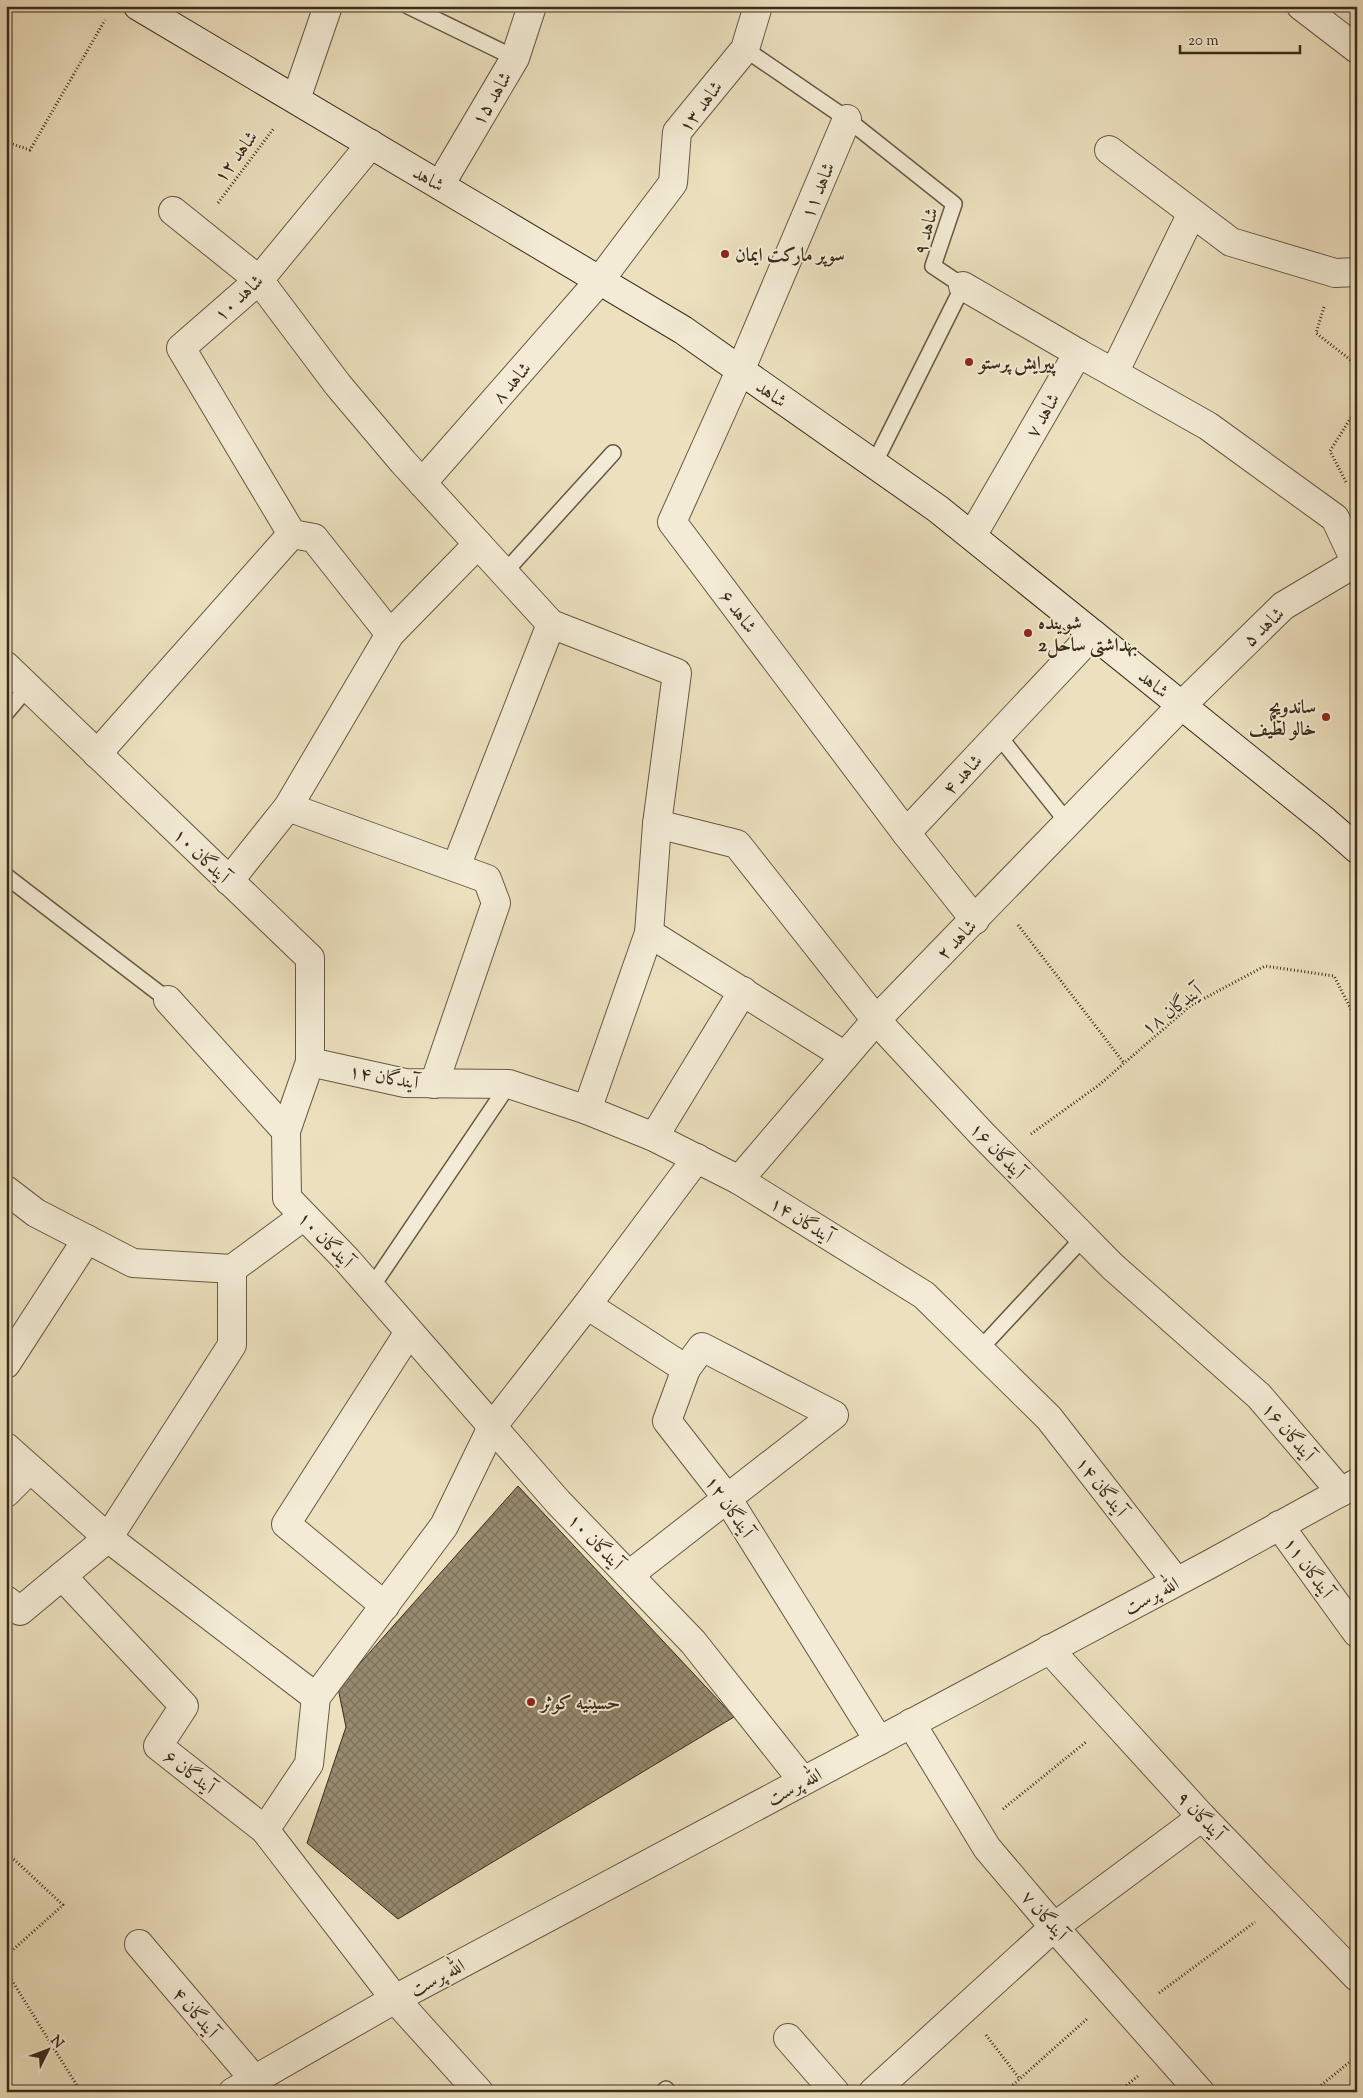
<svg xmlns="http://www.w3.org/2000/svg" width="1363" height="2098" viewBox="0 0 1363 2098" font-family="'Sorts Mill Goudy',Amiri,serif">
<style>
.building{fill:url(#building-cross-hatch);stroke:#3a2c1a}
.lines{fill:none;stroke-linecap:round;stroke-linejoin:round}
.service-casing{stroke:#665943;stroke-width:18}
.minor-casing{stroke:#665943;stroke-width:30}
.tertiary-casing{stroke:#665943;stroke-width:30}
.secondary-casing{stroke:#3a2c1a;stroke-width:30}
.path{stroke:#3a2c1a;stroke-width:3;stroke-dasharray:1 2.5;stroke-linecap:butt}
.service{stroke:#f3ebd5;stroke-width:15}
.minor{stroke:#f3ebd5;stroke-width:28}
.tertiary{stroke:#f3ebd5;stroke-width:28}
.secondary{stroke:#f3ebd5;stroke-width:28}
.poi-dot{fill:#8f2418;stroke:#f3ebd5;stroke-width:2}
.labels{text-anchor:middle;stroke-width:4;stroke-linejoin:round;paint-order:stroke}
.street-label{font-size:19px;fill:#3a2c1a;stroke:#f3ebd5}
.poi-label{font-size:19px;font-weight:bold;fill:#3a2c1a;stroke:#f3ebd5;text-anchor:start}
</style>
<defs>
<pattern id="building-cross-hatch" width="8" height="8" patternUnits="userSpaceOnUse" patternTransform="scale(1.25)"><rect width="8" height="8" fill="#978a6f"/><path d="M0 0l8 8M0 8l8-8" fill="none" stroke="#7c715a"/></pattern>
</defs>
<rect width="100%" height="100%" fill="#ece0be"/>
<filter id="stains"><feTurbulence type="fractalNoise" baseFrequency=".004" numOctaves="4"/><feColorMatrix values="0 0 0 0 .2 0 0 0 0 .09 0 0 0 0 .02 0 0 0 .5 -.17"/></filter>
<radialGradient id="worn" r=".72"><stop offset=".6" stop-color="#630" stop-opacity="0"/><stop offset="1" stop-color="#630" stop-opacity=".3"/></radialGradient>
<!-- building -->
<path class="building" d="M518,1486L734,1717L398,1919L307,1843L346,1727L338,1688Z"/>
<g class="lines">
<!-- service casing -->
<g class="service-casing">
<g id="service">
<path d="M408,6L515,58"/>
<path d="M745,49L847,119L954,204L933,266L963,286L874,464"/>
<path d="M504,573L613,453"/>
<path d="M6,713L28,687"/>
<path d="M998,735L1068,823"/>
<path d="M6,876L168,1000"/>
<path d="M371,1288L509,1084"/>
<path d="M980,1349L1084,1237"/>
<path d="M663,2092L666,2089L668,2092"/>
</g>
</g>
<!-- minor casing -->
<g class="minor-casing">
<g id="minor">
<path d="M1301,6L1357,49"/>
<path d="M296,99L328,6"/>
<path d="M847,119L740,371L672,522L906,833"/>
<path d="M371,144L259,280L181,348L292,534L314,538L390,634"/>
<path d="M1109,150L1231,242L1335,273L1357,272"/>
<path d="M440,185L515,58L532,6"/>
<path d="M173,211L259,280L338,385L403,462L551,624L677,673L657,824L649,933L587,1110"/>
<path d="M963,286L1078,353"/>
<path d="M1114,373L1208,426L1335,518L1357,565"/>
<path d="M422,483L600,280L673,183L677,132L745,49L758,6"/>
<path d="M972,536L1078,353L1114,373L1192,213"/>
<path d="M6,666L310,958V1062L286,1131L287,1198L347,1260L558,1502L693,1642L803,1781"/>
<path d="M97,754L292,534"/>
<path d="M288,807L487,879L496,903L434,1084"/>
<path d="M657,824L737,844L876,1020L982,1134L1112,1266L1259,1396L1341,1492"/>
<path d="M456,867L551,624"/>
<path d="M229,881L288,807L390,634L478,544"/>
<path d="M975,920L906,833L1093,634"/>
<path d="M649,933L845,1056"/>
<path d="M168,1000L286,1131"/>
<path d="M310,1062L405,1083L509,1084L587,1110L654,1137L739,1180L924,1295L1049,1418L1176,1581"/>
<path d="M654,1137L743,991"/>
<path d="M739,1180L876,1020L1181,706L1283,606L1357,562"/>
<path d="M6,1190L36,1213L133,1263L232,1269L304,1216"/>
<path d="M587,1305L686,1369L667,1421L727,1498L879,1741"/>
<path d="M6,1364L87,1239"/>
<path d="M6,1447L108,1538L316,1697"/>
<path d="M6,1493L30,1469"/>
<path d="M1279,1525L1357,1633"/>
<path d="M629,1575L834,1415L702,1347L686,1369"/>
<path d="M62,1576L108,1538L232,1345V1269"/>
<path d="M6,1600L20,1611L62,1576L184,1706L158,1746L265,1830L395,1999L479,2092"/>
<path d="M385,1606L286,1524L409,1332"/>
<path d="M1049,1649L1202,1817L1357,1977"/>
<path d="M911,1723L987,1848L1054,1927L1200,2092"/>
<path d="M265,1830L309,1764L316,1697L444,1526L492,1427L587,1305L697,1158"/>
<path d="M139,1944L254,2079"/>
<path d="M788,2038L835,2092"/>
<path d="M873,2092L1054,1927L1202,1817"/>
</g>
</g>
<!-- tertiary casing -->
<g class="tertiary-casing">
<path id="tertiary" d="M233,2092L395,1999L1212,1563L1357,1483"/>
</g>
<!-- secondary casing -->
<g class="secondary-casing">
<path id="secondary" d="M138,6L683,330L938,509L1325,821L1357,849"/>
</g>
<!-- path -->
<g class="path">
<path d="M6,142L30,150L105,20"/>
<path d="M218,203L274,128"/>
<path d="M1324,307L1316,333L1357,365"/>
<path d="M1346,482L1330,451L1357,408"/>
<path d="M1018,925L1124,1063"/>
<path d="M1031,1134L1099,1085L1190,1006L1265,966L1334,976L1357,1021"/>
<path d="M1003,1809L1086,1742"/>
<path d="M6,1852L63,1905L6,1956"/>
<path d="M6,1971L81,2092"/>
<path d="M1159,1993L1255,1922"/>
<path d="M986,2035L1019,2078"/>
<path d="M1005,2092L1088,2018"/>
<path d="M1118,2092L1138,2076"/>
<path d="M1313,2092L1357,2056"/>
</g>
<!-- service -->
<use href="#service" class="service"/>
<!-- minor -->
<use href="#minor" class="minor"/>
<!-- tertiary -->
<use href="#tertiary" class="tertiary"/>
<!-- secondary -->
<use href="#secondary" class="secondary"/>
</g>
<!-- markers -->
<g class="poi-dot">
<circle cx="725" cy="254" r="5"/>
<circle cx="969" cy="362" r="5"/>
<circle cx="1028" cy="633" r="5"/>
<circle cx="1326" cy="717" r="5"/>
<circle cx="531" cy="1702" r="5"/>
</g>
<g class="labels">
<!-- street labels -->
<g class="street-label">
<text transform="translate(491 98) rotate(-59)" y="7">شاهد ۱۵</text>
<text transform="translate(700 106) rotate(-53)" y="7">شاهد ۱۳</text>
<text transform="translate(235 156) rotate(-53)" y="7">شاهد ۱۲</text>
<text transform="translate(429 178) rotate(30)" y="7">شاهد</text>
<text transform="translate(817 190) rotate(-67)" y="7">شاهد ۱۱</text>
<text transform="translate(925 231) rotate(-75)" y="7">شاهد ۹</text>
<text transform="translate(238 297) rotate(-43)" y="7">شاهد ۱۰</text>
<text transform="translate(511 382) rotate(-49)" y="7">شاهد ۸</text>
<text transform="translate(772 393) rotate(35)" y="7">شاهد</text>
<text transform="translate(1042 415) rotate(-60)" y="7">شاهد ۷</text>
<text transform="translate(739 611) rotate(53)" y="7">شاهد ۶</text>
<text transform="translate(1263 626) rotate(-43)" y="7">شاهد ۵</text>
<text transform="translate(1154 683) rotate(39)" y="7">شاهد</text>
<text transform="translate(962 774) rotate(-47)" y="7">شاهد ۴</text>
<text transform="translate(202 855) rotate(44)" y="7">آیندگان ۱۰</text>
<text transform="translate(956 939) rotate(-46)" y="7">شاهد ۲</text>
<text transform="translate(1171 1009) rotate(-37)" y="7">آیندگان ۱۸</text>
<text transform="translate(384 1076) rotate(10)" y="7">آیندگان ۱۴</text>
<text transform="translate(998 1150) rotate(46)" y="7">آیندگان ۱۶</text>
<text transform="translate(802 1219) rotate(32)" y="7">آیندگان ۱۴</text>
<text transform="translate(326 1239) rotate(46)" y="7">آیندگان ۱۰</text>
<text transform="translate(1289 1431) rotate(50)" y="7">آیندگان ۱۶</text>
<text transform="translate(1102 1486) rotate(52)" y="7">آیندگان ۱۴</text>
<text transform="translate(730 1506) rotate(56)" y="7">آیندگان ۱۲</text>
<text transform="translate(596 1541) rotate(46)" y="7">آیندگان ۱۰</text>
<text transform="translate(1309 1567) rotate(54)" y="7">آیندگان ۱۱</text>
<text transform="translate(1151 1595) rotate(-28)" y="7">الله پرست</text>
<text transform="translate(190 1771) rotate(38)" y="7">آیندگان ۶</text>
<text transform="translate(794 1786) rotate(-28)" y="7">الله پرست</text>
<text transform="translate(1201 1815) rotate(47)" y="7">آیندگان ۹</text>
<text transform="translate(1045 1915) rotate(49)" y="7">آیندگان ۷</text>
<text transform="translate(437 1977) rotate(-28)" y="7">الله پرست</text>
<text transform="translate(196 2012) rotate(50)" y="7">آیندگان ۴</text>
</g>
<!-- poi labels -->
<g class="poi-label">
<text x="735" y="261">سوپر مارکت ایمان</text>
<text x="979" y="369">پیرایش پرستو</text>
<text x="1038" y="629">شوینده<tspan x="1038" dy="22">بهداشتی ساحل2</tspan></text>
<text x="1316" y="713" text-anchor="end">ساندویچ<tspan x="1316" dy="22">خالو لطیف</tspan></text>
<text x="541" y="1709">حسینیه کوثر</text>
</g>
</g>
<!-- margin -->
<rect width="1363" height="2098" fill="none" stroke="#ece0be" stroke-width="25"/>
<rect x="8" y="8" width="1348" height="2083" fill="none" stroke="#3a2c1a" stroke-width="2.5"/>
<rect x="12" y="12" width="1338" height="2073" fill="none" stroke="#3a2c1a"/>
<!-- north arrow -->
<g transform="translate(48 2050) rotate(48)" stroke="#f3ebd5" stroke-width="4" paint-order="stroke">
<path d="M0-4L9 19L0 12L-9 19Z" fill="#3a2c1a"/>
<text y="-8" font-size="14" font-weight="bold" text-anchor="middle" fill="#3a2c1a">N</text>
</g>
<!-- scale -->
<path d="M1180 45v8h120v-8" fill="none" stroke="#3a2c1a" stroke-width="2.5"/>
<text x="1188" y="45" font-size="15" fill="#3a2c1a" stroke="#f3ebd5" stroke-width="4" paint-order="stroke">20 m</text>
<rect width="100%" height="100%" filter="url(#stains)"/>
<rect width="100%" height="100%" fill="url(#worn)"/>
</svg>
